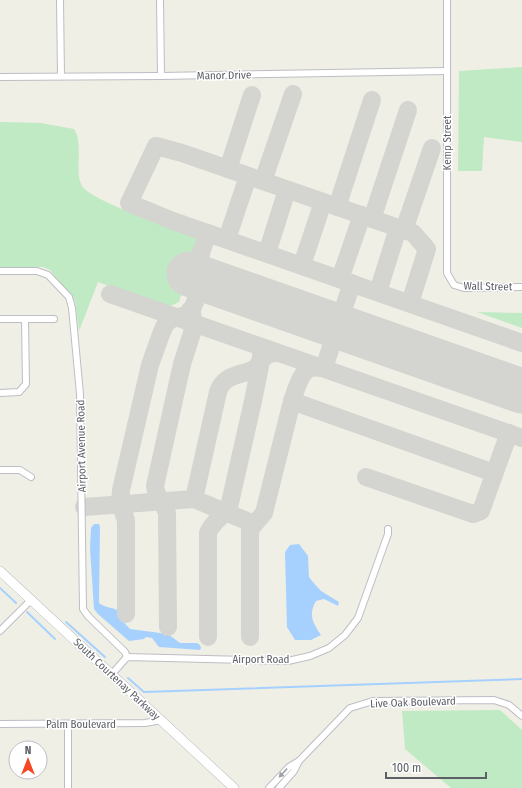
<svg xmlns="http://www.w3.org/2000/svg" width="522" height="788" viewBox="0 0 522 788" font-family="'Fira Sans Condensed',sans-serif">
<style>
.green{fill:#c0eac3}
.water{fill:#a6d1ff}
.lines{fill:none;stroke-linecap:round;stroke-linejoin:round}
.stream{stroke:#a6d1ff;stroke-width:2}
.taxiway{stroke:#d4d4d0;stroke-width:18}
.runway{stroke:#d4d4d0;stroke-width:45}
.minor-casing{stroke:#bdbec5;stroke-width:8}
.secondary-casing{stroke:#babdc4;stroke-width:10}
.minor{stroke:#fff;stroke-width:6}
.secondary{stroke:#fff;stroke-width:9}
.oneway{fill:#9ea0a4}
.labels{text-anchor:middle;stroke-width:3;stroke-linejoin:round;paint-order:stroke}
.street-label{font-size:11px;fill:#5d6067;stroke:#fff}
</style>
<rect width="100%" height="100%" fill="#f0efe5"/>
<!-- green -->
<g class="green">
<path d="M522,67V142L484,137L482,171H458L459,71Z"/>
<path d="M0,122L41,123L74,129C84,144 74,172 82,186C92,202 173,227 194,235L197,238V244L179,302L166,308L98,282L79,331L75,301L50,270L43,267H0Z"/>
<path d="M477,312L522,313V328Z"/>
<path d="M500,710L522,730V788H451L405,749L402,711Z"/>
</g>
<!-- water -->
<g class="water">
<path d="M94,524H99L100,527L99,603C105,608 111,607 117,610L118,616L130,629L168,634L180,643H197L200,645L201,648L200,650L159,647L152,638L146,637L144,639L129,641L98,614L94,609L90,549L91,528Z"/>
<path d="M299,544L308,556L309,577L312,581L321,591L339,602L338,606L324,599L316,601C308,615 313,623 321,635L311,640H295L287,627L285,552L290,545Z"/>
</g>
<g class="lines">
<!-- stream -->
<g class="stream">
<path d="M0,588L16,603"/>
<path d="M27,612L55,639"/>
<path d="M66,622L105,657"/>
<path d="M128,678L144,692L522,679"/>
</g>
<!-- taxiway -->
<g class="taxiway">
<path d="M228,169L252,95"/>
<path d="M263,181L293,94"/>
<path d="M337,207L372,100"/>
<path d="M372,219L408,110"/>
<path d="M404,230L432,148"/>
<path d="M227,239L248,176"/>
<path d="M267,253L287,190"/>
<path d="M302,265L323,202"/>
<path d="M340,279L362,215"/>
<path d="M378,292L398,228"/>
<path d="M110,294L522,438"/>
<path d="M410,303L427,249L413,233L182,153L156,146L129,203L173,221L522,343"/>
<path d="M189,319C194,303 198,287 216,284C213,282 207,280 205,277C193,266 204,245 208,233"/>
<path d="M292,401L494,473"/>
<path d="M366,477L473,514L481,511L509,433"/>
<path d="M194,499L218,392C226,366 261,380 261,356"/>
<path d="M84,507L194,499L254,524"/>
<path d="M126,614V520L120,504L121,490L150,365L161,334L165,325L169,321L172,319L186,315L192,308"/>
<path d="M168,627L167,513C164,503 156,497 155,486L182,364L192,333L193,323L192,312"/>
<path d="M208,637V533C212,522 223,517 229,507L253,401L261,361L268,354L277,353"/>
<path d="M250,637V531L252,527L264,513L290,409C293,398 300,371 311,368C315,367 320,368 324,368L352,283"/>
</g>
<!-- runway -->
<path class="runway" d="M189,274L522,391"/>
<!-- minor casing -->
<g class="minor-casing">
<g id="minor">
<path d="M60,0L61,76"/>
<path d="M160,0L161,76"/>
<path d="M447,0V273L454,285L464,288L522,287"/>
<path d="M0,77L161,76L447,71"/>
<path d="M0,271H37L48,275L69,297L72,308L80,394L83,609L88,616L125,652L127,657"/>
<path d="M0,319H54"/>
<path d="M0,393L19,392L26,384L25,319"/>
<path d="M0,470H20L31,477"/>
<path d="M0,631L31,600"/>
<path d="M112,674L127,657L288,661L310,656L329,648L345,635L358,618L388,534V529"/>
<path d="M0,724L145,723L162,720"/>
<path d="M68,724V788"/>
<path d="M269,788L289,767L299,761L350,708L373,701L494,700L509,705L522,716"/>
<path d="M279,788L294,771L299,761"/>
</g>
</g>
<!-- secondary casing -->
<g class="secondary-casing">
<path id="secondary" d="M0,571L234,788"/>
</g>
<!-- minor -->
<use href="#minor" class="minor"/>
<!-- secondary -->
<use href="#secondary" class="secondary"/>
</g>
<!-- one-way arrows -->
<defs><path id="oneway-solid" d="M-6-.8H1V-3.2L6.5 0L1 3.2V.8H-6Z"/></defs>
<use class="oneway" href="#oneway-solid" transform="translate(283 773) rotate(133)"/>
<g class="labels">
<!-- street labels -->
<g class="street-label">
<text transform="translate(224 75) rotate(-1)" y="4">Manor Drive</text>
<text transform="translate(447 143) rotate(-90)" y="4">Kemp Street</text>
<text transform="translate(488 286) rotate(1)" y="4">Wall Street</text>
<text transform="translate(81 446) rotate(-91)" y="4">Airport Avenue Road</text>
<text x="261" y="663">Airport Road</text>
<text transform="translate(117 679) rotate(43)" y="4">South Courtenay Parkway</text>
<text transform="translate(413 702) rotate(-2)" y="4">Live Oak Boulevard</text>
<text x="81" y="728">Palm Boulevard</text>
</g>
</g>
<!-- north arrow -->
<g transform="translate(28 760)"><circle r="19" fill="#ffffff" stroke="#bebfc2"/>
<path d="M0-3L7 15L0 10L-7 15Z" fill="#f64625"/>
<text y="-6" font-size="11" font-weight="bold" text-anchor="middle" fill="#5d6067">N</text>
</g>
<!-- scale -->
<path d="M386 772v6h100v-6" fill="none" stroke="#5d6067" stroke-width="2"/>
<text x="392" y="772" font-size="12" fill="#5d6067" stroke="#ffffff" stroke-width="3" paint-order="stroke">100 m</text>
</svg>
